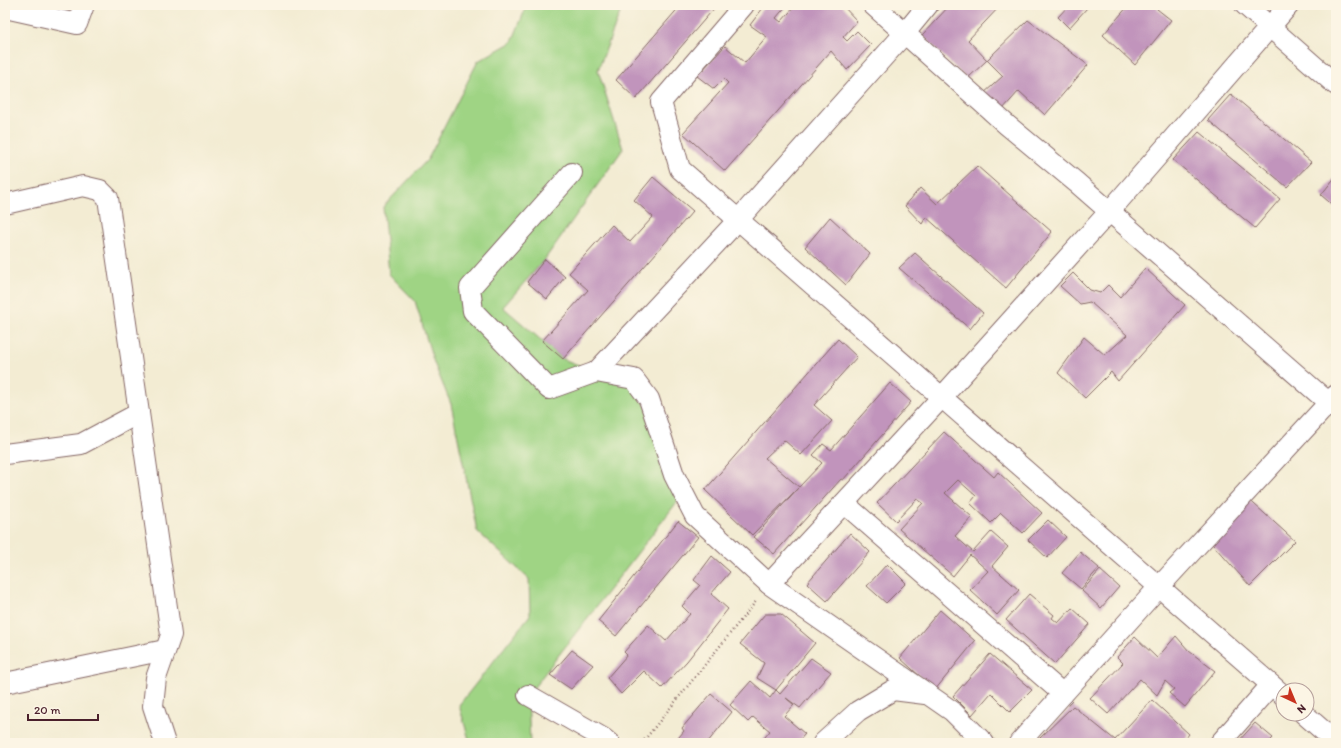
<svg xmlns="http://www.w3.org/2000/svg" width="1341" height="748" viewBox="0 0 1341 748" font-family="Itim,sans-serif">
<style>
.green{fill:#9fd484;stroke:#747a58}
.building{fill:#c194bc}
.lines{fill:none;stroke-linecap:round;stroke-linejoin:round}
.minor-casing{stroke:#856766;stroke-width:22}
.path{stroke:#856766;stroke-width:2.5;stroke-dasharray:1 3;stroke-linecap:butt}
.minor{stroke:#fff;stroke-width:20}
</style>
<rect width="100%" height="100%" fill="#fcf5e5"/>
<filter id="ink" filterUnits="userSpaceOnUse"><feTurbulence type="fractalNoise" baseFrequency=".025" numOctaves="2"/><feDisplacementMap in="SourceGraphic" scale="8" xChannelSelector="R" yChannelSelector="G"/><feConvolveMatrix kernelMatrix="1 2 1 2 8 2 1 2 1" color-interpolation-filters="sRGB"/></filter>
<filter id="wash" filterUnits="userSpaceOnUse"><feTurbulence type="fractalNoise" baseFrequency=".012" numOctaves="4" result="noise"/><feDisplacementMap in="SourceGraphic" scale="16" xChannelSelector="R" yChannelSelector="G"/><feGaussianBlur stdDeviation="0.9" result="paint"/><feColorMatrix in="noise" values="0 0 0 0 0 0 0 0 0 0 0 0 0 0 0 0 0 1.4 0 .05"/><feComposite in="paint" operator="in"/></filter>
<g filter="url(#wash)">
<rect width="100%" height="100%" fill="#f3ecd3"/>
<!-- green -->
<path class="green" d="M527,5H623L598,70L623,149L545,259L503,307L563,359L596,372L634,379L684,493L528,695L530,743H470L459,705L530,615L529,579L477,531L451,404L434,363L415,301L389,274L383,207L428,159L478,61L512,42Z"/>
<g id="blocks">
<!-- building -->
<g class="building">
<path d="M681,5H717L636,99L616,80Z"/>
<path d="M760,5H787L776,18L781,22L796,5H842L857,21L843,37L847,41L857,31L871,45L847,70L831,51L725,171L683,133L728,83L724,79L714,89L697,76L725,46L745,63L767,37L750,25L763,8Z"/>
<path d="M950,5H1001L968,40L987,60L967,79L922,35Z"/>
<path d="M1069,5H1084L1087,8L1069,28L1058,17Z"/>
<path d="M1129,5H1160L1157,9L1171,20L1135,65L1103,35Z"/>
<path d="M1028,20L1088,65L1045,115L1019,91L1002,110L983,94L1003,76L987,60Z"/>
<path d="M1231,94L1311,162L1287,187L1208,120Z"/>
<path d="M1199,132L1280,199L1255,228L1173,160Z"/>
<path d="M977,166L1052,232L1006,288L926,217L922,224L905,206L920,188L937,204Z"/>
<path d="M1336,176V208L1321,195Z"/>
<path d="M653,177L693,211L563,359L542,341L588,290L569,273L612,225L630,242L653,217L634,200Z"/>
<path d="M830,217L870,254L846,285L805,247Z"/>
<path d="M915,253L983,313L970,329L899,268Z"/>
<path d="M545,259L565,277L547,299L527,282Z"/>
<path d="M1145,268L1185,305L1118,381L1111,372L1085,398L1058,373L1084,337L1105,355L1127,335L1090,302L1080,304L1060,286L1073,273L1090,290L1100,293L1108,285L1120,297Z"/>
<path d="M838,339L857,357L814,405L832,421L801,455L784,440L765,458L799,487L822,463L813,455L823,444L831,450L890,383L911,402L843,480L841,479L774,554L754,537L798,488L752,535L705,490Z"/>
<path d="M944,432L994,477L998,472L1042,513L1023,533L1001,513L991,523L970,503L976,496L958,480L945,493L972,517L955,536L973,552L991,532L1008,547L992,566L1019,590L997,615L970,590L988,571L970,555L953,576L899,529L923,503L917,499L896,521L877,503Z"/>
<path d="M1244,495L1295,541L1250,586L1205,536Z"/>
<path d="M1048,520L1066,537L1047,558L1028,540Z"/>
<path d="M678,521L698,537L616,636L598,621Z"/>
<path d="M850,533L870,552L827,601L807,583Z"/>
<path d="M1080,552L1099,568L1081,589L1062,573Z"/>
<path d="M712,556L730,572L711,594L728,609L687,661L662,688L644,671L621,694L607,678L627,655L624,652L648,625L666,641L690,614L682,606L700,585L694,580Z"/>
<path d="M887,564L906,583L886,603L867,586Z"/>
<path d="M1100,570L1119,587L1101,608L1082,591Z"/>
<path d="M1029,594L1054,615L1052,618L1058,623L1072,608L1090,624L1055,664L1006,620Z"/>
<path d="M940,610L975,641L935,690L900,658Z"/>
<path d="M765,614H781L815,643L776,690L757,678L764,663L740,644Z"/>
<path d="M1176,636L1189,651L1215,671L1185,707L1169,693L1174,689L1165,681L1157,695L1140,679L1108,714L1090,698L1123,663L1117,657L1135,637L1157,658Z"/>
<path d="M572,650L593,665L571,689L550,675Z"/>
<path d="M990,654L1032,690L1010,712L991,693L972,715L953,696Z"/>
<path d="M811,658L831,672L800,708L786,698L794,705L784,716L805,734L797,743H760L770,731L753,717L748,722L730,705L751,681L770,698L776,690L780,694Z"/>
<path d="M711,694L732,712L707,743H674L684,731L682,728Z"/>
<path d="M1152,700L1189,734L1182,743H1043L1039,739L1073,706L1115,740Z"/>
<path d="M1255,723L1273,738L1268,743H1237Z"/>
</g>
</g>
</g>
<g filter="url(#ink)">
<use href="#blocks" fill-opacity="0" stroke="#856766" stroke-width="1"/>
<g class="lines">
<!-- minor casing -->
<g class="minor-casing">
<g id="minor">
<path d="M744,5L661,102L680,169L1283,695"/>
<path d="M873,5L1007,125L1077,183L1336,409"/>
<path d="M1245,5L1336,85"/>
<path d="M5,8L77,24L84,5"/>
<path d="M572,173L470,288L473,311L549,389L596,372L634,379L649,399L674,475L695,516L769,584L952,711L984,743"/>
<path d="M5,204L83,186L100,190L108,198L171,635L156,678L153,706L165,743"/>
<path d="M596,372L738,220L905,33L928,5"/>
<path d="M5,454L81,444L139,413"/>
<path d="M845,504L1063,694"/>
<path d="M769,584L942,397L1109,212L1289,5"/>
<path d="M5,683L165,650"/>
<path d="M528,695L603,738L609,743"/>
<path d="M1304,714L1336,742"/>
<path d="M823,743L858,711L893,690L925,694"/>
<path d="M1019,743L1159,587L1336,395"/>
<path d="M1220,743L1271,685"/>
</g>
</g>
<!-- path -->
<path class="path" d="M642,743L757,600"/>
<!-- minor -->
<use href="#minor" class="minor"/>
</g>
</g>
<!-- margin -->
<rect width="1341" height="748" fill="none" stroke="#fcf5e5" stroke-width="20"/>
<!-- north arrow -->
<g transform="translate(1295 702) rotate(136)"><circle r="19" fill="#fcf5e5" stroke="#b59f9b"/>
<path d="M0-3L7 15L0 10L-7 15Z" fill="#c8321e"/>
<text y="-6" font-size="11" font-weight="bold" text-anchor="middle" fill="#4a1f2b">N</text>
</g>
<!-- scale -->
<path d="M28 714v6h70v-6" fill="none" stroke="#4a1f2b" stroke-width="2"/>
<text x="34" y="714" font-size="12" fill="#4a1f2b" stroke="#fcf5e5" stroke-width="3" paint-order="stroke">20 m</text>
</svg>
